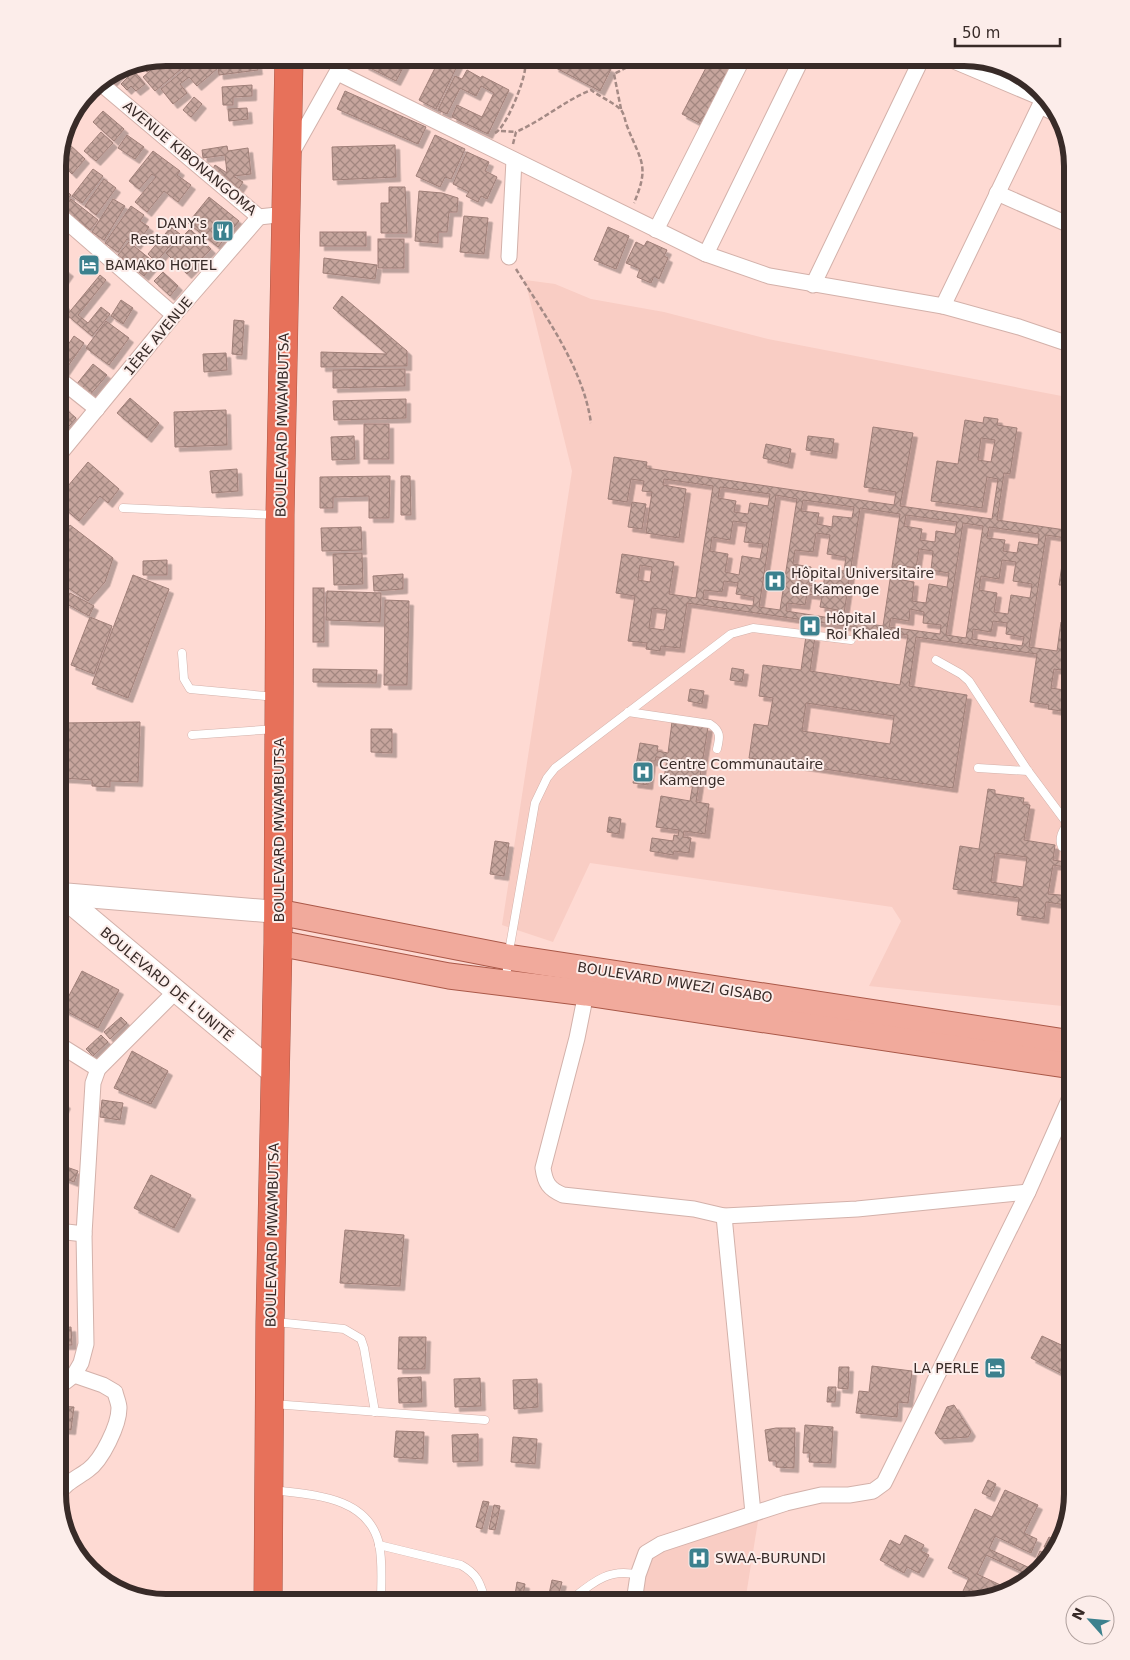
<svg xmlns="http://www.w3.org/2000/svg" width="1130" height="1660" viewBox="0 0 1130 1660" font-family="'DejaVu Sans',sans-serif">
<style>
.built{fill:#f9cdc4}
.building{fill:url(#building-cross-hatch);stroke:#9f7f78;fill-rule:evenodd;filter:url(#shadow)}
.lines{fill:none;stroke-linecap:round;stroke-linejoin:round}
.lane-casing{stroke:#d3b1aa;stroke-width:9}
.street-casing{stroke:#d3b1aa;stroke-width:17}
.secondary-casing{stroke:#d3b1aa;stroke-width:24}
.primary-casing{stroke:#aa5848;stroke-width:27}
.highway-casing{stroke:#aa5848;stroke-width:29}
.path{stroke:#a48a85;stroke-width:2.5;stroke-dasharray:5 2.5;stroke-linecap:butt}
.lane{stroke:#fff;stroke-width:8}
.street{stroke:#fff;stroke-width:15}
.secondary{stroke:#fff;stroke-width:22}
.primary{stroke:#f1aa9c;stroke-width:25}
.highway{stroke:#e7715a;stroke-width:28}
.labels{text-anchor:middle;stroke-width:4;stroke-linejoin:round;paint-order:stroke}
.street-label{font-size:14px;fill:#382b28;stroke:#fcedea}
.poi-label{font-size:14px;fill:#382b28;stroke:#fcedea;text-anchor:start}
.rim{fill:none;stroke:#382b28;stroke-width:6}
</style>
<defs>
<pattern id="building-cross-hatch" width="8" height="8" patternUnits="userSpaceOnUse" patternTransform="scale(1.25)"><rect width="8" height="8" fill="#c6a59d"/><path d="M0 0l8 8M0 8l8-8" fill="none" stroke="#a28780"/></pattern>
<filter id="shadow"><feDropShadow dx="4.5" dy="4.5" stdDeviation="0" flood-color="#0004"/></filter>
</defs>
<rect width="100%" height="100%" fill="#fedad3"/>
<!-- built -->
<g class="built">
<path d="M525,280L555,284L591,299L664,312L768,339L1072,398V1007L869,986L901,921L892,907L590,863L553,942L502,925L572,471Z"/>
<path d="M758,1521L745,1602H630L653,1553L707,1534Z"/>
</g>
<!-- building -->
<g class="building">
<path d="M162,58L147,72L138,63Z"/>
<path d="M165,58H182L187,64L155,91L143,77Z"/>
<path d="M199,58H209L218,68L197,86L189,77L180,84L187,93L173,104L161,89Z"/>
<path d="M217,58H256L258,70L219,75Z"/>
<path d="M368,58H408L396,81L364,65Z"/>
<path d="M440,58H461L436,109L419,100Z"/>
<path d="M559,58H590L611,69L600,91L554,67Z"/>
<path d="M711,58H738L703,125L682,114Z"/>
<path d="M121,68L123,70L112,82L107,77Z"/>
<path d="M467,70L481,78L482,76L509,90L488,134L452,117L457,105L482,117L494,93L481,86L476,96L460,88L447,114L438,110L455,76L462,79Z"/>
<path d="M134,71L145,84L136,91L131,86L127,90L121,84Z"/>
<path d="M252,85V96L233,97V105H223L222,87Z"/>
<path d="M345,91L426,127L418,144L337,109Z"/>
<path d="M194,97L202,104L191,117L183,110Z"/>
<path d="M247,108L248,119L229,121L228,109Z"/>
<path d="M103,111L124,129L114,141L93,122Z"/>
<path d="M101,132L113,143L96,161L84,151Z"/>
<path d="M127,135L144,147L135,159L118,148Z"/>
<path d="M435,135L465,149L451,179L445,177L440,187L416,176Z"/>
<path d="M68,143L85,159L72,174L58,160L59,152Z"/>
<path d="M395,145L396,177L333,180L332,147Z"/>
<path d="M227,146L228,151L248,148L251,174L233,176L243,182L237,191L210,174L215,165L227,173L225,155L203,158L202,150Z"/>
<path d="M153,151L180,171L177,175L191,185L178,202L164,191L147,212L135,202L156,177L152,174L139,189L129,181Z"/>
<path d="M467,152L489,162L485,171L497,177L487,199L481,196L478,202L466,196L469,192L453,184Z"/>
<path d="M93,169L103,176L82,203L72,196Z"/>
<path d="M104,179L116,188L96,215L85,206Z"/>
<path d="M58,184L71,195L61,207L58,204Z"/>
<path d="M389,187H405L407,233H381V203H389Z"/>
<path d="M419,191L442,193L458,198L457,212H449L447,232H438V243L415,241Z"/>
<path d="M209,197L239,221L218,247L188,223Z"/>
<path d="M71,199L98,220L90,230L63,209Z"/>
<path d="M113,199L125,206L104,240L92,232Z"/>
<path d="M131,206L144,215L140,221L149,227L136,245L127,239L118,252L105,243Z"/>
<path d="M464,216L488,218L484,254L460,252Z"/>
<path d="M171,227L180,234L156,262L148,254Z"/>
<path d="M608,227L629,236L616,269L594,260Z"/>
<path d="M190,229L211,249L187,274L166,253Z"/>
<rect x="320" y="232" width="46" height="14"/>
<rect x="378" y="239" width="26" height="29"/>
<path d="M647,241L667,250L664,256L668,258L659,279L654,276L651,283L637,277L640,269L626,263L636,242L644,246Z"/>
<path d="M129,242L155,263L144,276L118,255Z"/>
<path d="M324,258L377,265L375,279L323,273Z"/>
<path d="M61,266L69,272L58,288V270Z"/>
<path d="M163,272L178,286L170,296L154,281Z"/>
<path d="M100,275L106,280L78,315L88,323L101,307L110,314L92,336L67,315Z"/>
<path d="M342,296L407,351V366L321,367V352L387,354L333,308Z"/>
<path d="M58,297L69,310L64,314L58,307Z"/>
<path d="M121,300L133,308L123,324L111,316Z"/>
<path d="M234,320L244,321L242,355L232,354Z"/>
<path d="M106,321L129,338L109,365L86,348Z"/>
<path d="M74,336L84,343L64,372L58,368V348L63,352Z"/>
<path d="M226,353L227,370L204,372L203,354Z"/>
<path d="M93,364L107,375L89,396L76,385Z"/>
<path d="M405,369V386L333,388V370Z"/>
<path d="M130,398L159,423L147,438L117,413Z"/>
<path d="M406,399V418L334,420L333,401Z"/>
<path d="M58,400L66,408L58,418Z"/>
<path d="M226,410L227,445L175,447L174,412Z"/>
<path d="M68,411L76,418L58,439V421Z"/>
<path d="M984,417L998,419L997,425L1017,428L1010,474L1004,473L997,520L1072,531L1070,550L1072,551V591L1064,590V585H1059L1066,538L1046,535L1029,647L1057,651L1061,622L1072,624V708L1062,706L1061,711L1048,709L1049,705L1030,702L1037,654L916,637L909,686L967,695L953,788L749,758L754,724L768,726L773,698L759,696L763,665L801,670L806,636L815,637L810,671L900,685L908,635L687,603L680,648L661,646L660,651L646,649L647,643L628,641L635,596L616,593L622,554L674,562L669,594L696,598L713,486L664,479L663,485L686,489L679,538L646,533L652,492L642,491L644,481L631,479L627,502L608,499L614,457L647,462L646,468L894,505L896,492L864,487L873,427L913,433L900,506L992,519L998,479L987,477L982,508L931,501L937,461L958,464L965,420L983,423ZM981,438L995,440L991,462L978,460ZM720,487L770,494L768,506L750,503L748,514L734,512L736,501L718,498ZM776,495L797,499L780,610L759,607ZM803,500L854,507L852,518L833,516L832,527L817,524L819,513L801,511ZM860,508L900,514L883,626L843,620ZM906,515L957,522L955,534L936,531L935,542L920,540L922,529L904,526ZM733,521L747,523L744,542L763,544L760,559L742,556L739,575L725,572L728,554L710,551L712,537L730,540ZM963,523L983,526L966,638L946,635ZM989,527L1039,534L1038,545L1019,542L1017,553L1003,551L1005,540L987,538ZM816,533L830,535L827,554L846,557L844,571L826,569L823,587L809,585L811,567L793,564L795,550L813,552ZM919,549L933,551L931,570L949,573L947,587L929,584L926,603L912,601L914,582L896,579L898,565L916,568ZM1002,560L1016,562L1013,581L1032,584L1030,598L1011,595L1008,614L994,612L997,593L979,590L981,576L999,579ZM640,565L652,567L650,582L638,580ZM724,581L738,583L736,594L754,597L753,606L703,599L704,590L722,592ZM807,594L822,596L820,607L838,610L837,619L786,611L787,603L805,605ZM652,608L667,610L664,630L649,628ZM910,609L924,612L923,623L941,625L940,634L889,627L891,618L909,621ZM993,621L1007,623L1006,634L1024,637L1022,646L972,639L973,629L991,632ZM1054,669L1067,671L1064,690L1051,688ZM806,703L894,716L890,744L802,731Z"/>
<rect x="364" y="424" width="25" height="35"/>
<path d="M354,436L355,459L332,460L331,437Z"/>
<path d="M808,436L834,439L832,454L806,450Z"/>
<path d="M766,444L791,449L788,464L763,458Z"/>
<path d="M88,462L119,489L108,503L100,496L79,521L58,503V498Z"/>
<path d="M237,469L238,491L212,493L210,471Z"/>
<path d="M390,476L389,518H369V496L333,497V508H320V477Z"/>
<path d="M401,476H410L411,515H401Z"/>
<path d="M632,502L646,504L642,529L628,527Z"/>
<path d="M70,525L113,558L105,582L88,601L58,581V542Z"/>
<path d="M361,527L362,550L322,551L321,528Z"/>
<path d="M362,553L363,584L334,585L333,554Z"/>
<path d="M167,560V575H143V561Z"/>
<path d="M403,574V589L374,591L373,576Z"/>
<path d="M133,575L169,589L128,698L92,684Z"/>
<path d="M58,584L69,591L61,604L58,602Z"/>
<rect x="313" y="588" width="11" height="54"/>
<path d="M327,591L381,593L380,622L326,620Z"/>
<path d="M70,593L94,606L89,616L65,603Z"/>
<path d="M385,600L409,601L407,685H384Z"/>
<path d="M90,617L112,626L94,674L71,665Z"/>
<path d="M732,668L744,670L742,682L730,680Z"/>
<path d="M313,669L377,670L376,683L313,682Z"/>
<path d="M690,689L704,691L702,704L688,701Z"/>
<path d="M140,722L138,782L110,781V787L92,786V780L63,778V771L58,772V738H62L61,723Z"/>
<path d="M672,722L708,727L696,802L709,804L705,834L684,831L683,837L691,838L689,853L674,851L673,855L650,851L652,838L673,841L674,835L678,836L679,830L656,827L661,796L690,801L693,783L664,779L667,758L656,757L655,761H651L648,785L633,783L640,743L658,746L657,751L668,753Z"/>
<path d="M371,729H392V753L371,752Z"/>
<path d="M988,789L995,790V794L1024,798L1023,804L1030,805L1024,840L1055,845L1053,860L1072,863V885L1069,884L1072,868L1053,865L1048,894L1072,896V923L1064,922L1066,905L1046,902L1044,919L1017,915L1019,898L953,889L960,846L979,849ZM995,853L1027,857L1023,887L991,882Z"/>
<path d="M609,817L621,819L619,834L607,832Z"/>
<path d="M495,841L509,843L504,876L490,874Z"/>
<path d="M82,971L119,990L98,1028L62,1009Z"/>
<path d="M121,1017L127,1023L110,1039L104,1032Z"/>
<path d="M101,1035L108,1042L93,1056L86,1049Z"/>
<path d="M132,1051L168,1071L151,1104L114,1088Z"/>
<path d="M58,1099L66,1104L58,1121Z"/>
<path d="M102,1100L123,1103L120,1120L100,1117Z"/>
<path d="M58,1164L78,1171L74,1182L58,1176Z"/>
<path d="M151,1175L191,1195L174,1228L134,1208Z"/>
<path d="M345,1230L404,1235L400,1286L340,1283Z"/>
<path d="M71,1327L72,1345H62L61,1328Z"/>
<path d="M1042,1336L1072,1350V1379L1031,1358Z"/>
<path d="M399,1337H426L425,1369H398Z"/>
<path d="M872,1366L912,1371L908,1403L898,1402L897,1417L856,1413L859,1391L869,1392Z"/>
<path d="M839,1367H849L848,1389L838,1388Z"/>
<path d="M421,1377L422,1402L399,1403L398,1378Z"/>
<path d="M480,1378L481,1406L455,1407L454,1379Z"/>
<path d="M537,1379L538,1407L514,1409L513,1380Z"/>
<path d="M828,1387H836L835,1402H827Z"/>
<path d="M954,1405L971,1432L968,1437L940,1439L935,1433L947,1407Z"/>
<path d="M58,1406L74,1407L71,1430L58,1429Z"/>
<path d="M805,1425L833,1427L831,1463L809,1462L810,1453H803Z"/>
<path d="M776,1428H795L794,1468L776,1467V1461H769L765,1430Z"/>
<path d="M396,1431L424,1432L423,1459L394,1457Z"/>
<path d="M478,1434V1461L453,1462L452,1435Z"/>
<path d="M513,1437L537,1439L535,1464L511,1462Z"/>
<path d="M988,1480L996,1484L990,1497L982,1493Z"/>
<path d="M1005,1490L1038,1505L1024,1533L1037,1539L1031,1553L995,1536L989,1549L1032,1569L1040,1551L1050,1556L1027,1579L1029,1575L986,1555L977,1574L1011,1590L986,1597L970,1589L964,1602H958L969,1578L948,1568L975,1509L992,1517Z"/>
<path d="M483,1501L489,1502L482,1529L476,1527Z"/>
<path d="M494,1505L500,1506L495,1530L489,1529Z"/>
<path d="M905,1535L924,1545L921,1551L929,1555L919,1573L907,1567L904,1573L880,1560L890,1540L900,1545Z"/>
<path d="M1049,1537L1060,1542L1054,1552L1044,1547Z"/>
<path d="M552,1580L562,1582L558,1596L549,1594Z"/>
<path d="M517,1582L525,1584L523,1596L515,1595Z"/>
</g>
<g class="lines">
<!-- lane casing -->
<g class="lane-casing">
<g id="lane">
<path d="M123,508L276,515"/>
<path d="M182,653L184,679L190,689L276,697"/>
<path d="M936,660L961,674L969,681L1028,771L1072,830"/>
<path d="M628,712L710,724C721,731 720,737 717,749"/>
<path d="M192,735L276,729"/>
<path d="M978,768L1028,771"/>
<path d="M1068,823C1063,830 1058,838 1062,847L1072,852"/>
<path d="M506,981L508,957L535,803L547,778L555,768L731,634L753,628L851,640"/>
<path d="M276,1322L344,1329L361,1339L364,1348L375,1412"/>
<path d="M273,1404L485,1420"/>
<path d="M273,1490C312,1495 368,1496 379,1544C383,1562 381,1584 381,1602"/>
<path d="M379,1545L461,1565C479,1575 480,1584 486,1602"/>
<path d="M568,1602C590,1585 607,1567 638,1575"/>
</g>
</g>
<!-- street casing -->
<g class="street-casing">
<g id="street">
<path d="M947,58L1044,99"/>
<path d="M338,73L706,254L769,276L943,306L1019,327L1072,345"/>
<path d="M99,82L259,217L286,214"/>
<path d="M1040,106L1059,115"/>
<path d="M291,154L345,58"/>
<path d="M997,193L1072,226"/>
<path d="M58,214L174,315"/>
<path d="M656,230L743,58"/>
<path d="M706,254L802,58"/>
<path d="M509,257L514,160"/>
<path d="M813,285L922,58"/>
<path d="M943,306L1044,97"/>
<path d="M58,378L97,409"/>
<path d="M58,456L174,315L259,217"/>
<path d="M586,993L577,1038L543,1168C545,1183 549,1189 563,1195L694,1209L724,1216L857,1209L1028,1192"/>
<path d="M58,1044L98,1069"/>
<path d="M724,1216L753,1513"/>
<path d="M58,1231L84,1234"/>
<path d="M58,1381L65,1382L74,1375L81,1363L86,1344L84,1234L93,1083L98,1069L175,992"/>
<path d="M58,1495C65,1483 77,1478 88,1470C102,1460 119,1425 119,1408C119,1403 116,1397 115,1392L103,1385L74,1375"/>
<path d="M634,1602L638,1575L646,1553L661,1544L786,1503L821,1495H849L873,1491L884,1483L1028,1192L1072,1093"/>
</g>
</g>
<!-- secondary casing -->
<g class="secondary-casing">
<g id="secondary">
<path d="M58,892L274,1073"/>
<path d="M61,894L278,912"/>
</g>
</g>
<!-- primary casing -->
<g class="primary-casing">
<g id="primary">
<path d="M278,912L508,957L1072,1043"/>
<path d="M278,943L449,976L586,993L1072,1066"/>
</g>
</g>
<!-- highway casing -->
<g class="highway-casing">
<path id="highway" d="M268,1602L270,1322L278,943L280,515L289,58"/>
</g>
<!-- path -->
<g class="path">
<path d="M621,109L614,74L645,58"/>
<path d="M501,131L516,132"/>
<path d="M495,133C506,128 524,82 525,69C525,65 523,62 524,58"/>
<path d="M513,144L516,132C543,120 564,101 591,90C599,96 614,103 620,109C624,112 625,121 627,126C641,162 650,165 634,203"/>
<path d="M516,269C545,316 583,367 591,423"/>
</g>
<!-- lane -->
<use href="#lane" class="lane"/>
<!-- street -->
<use href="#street" class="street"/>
<!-- secondary -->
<use href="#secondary" class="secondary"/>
<!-- primary -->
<use href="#primary" class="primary"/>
<!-- highway -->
<use href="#highway" class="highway"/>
</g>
<!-- icons -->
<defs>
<g id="restaurant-square" transform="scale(1.125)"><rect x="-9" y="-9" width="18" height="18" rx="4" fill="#3c818e" stroke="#fcedea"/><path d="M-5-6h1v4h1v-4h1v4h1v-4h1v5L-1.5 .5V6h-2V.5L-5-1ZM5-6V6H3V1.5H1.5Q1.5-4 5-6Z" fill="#fff"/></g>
<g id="hotel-square" transform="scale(1.125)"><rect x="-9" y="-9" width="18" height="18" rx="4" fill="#3c818e" stroke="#fcedea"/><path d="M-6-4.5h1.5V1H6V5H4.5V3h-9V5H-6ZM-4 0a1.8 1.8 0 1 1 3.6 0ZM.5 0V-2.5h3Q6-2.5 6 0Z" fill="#fff"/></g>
<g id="hospital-square" transform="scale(1.125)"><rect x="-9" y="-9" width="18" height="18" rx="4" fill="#3c818e" stroke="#fcedea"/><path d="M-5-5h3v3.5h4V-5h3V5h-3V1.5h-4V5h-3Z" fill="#fff"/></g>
</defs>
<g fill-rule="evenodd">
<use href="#restaurant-square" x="223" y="231"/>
<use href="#hotel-square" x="89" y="265"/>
<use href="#hospital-square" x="775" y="581"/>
<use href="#hospital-square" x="810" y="626"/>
<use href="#hospital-square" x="643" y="772"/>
<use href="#hotel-square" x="995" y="1368"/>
<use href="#hospital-square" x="699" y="1558"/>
</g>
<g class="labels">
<!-- street labels -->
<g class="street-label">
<text transform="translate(190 158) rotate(40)" y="5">AVENUE KIBONANGOMA</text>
<text transform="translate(158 336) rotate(-50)" y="5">1ÈRE AVENUE</text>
<text transform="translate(282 425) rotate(-89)" y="5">BOULEVARD MWAMBUTSA</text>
<text transform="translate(279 830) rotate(-90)" y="5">BOULEVARD MWAMBUTSA</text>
<text transform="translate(675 982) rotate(9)" y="5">BOULEVARD MWEZI GISABO</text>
<text transform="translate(167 984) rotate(40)" y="5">BOULEVARD DE L'UNITÉ</text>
<text transform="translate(272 1235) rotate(-89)" y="5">BOULEVARD MWAMBUTSA</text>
</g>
<!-- poi labels -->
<g class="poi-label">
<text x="207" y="228" text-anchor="end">DANY's<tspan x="207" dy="16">Restaurant</tspan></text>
<text x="105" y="270">BAMAKO HOTEL</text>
<text x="791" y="578">Hôpital Universitaire<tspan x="791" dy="16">de Kamenge</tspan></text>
<text x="826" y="623">Hôpital<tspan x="826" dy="16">Roi Khaled</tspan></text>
<text x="659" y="769">Centre Communautaire<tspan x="659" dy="16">Kamenge</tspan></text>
<text x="979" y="1373" text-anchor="end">LA PERLE</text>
<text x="715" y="1563">SWAA-BURUNDI</text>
</g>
</g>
<!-- crop -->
<path d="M0 0H1130V1660H0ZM166 66H964A100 100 0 0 1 1064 166V1494A100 100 0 0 1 964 1594H166A100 100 0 0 1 66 1494V166A100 100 0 0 1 166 66Z" fill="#fcedea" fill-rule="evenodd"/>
<path class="rim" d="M166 66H964A100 100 0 0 1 1064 166V1494A100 100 0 0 1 964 1594H166A100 100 0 0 1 66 1494V166A100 100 0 0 1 166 66Z"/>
<!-- north arrow -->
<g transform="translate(1090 1620) rotate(297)"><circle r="24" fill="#fcedea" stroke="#ae9f9c"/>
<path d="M0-4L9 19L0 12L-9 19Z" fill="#3c818e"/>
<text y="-8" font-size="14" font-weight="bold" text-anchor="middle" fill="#382b28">N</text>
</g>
<!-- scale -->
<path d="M955 38v8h105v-8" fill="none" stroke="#382b28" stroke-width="2.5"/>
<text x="962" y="38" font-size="15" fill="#382b28" stroke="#fcedea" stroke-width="4" paint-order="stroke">50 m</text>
</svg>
